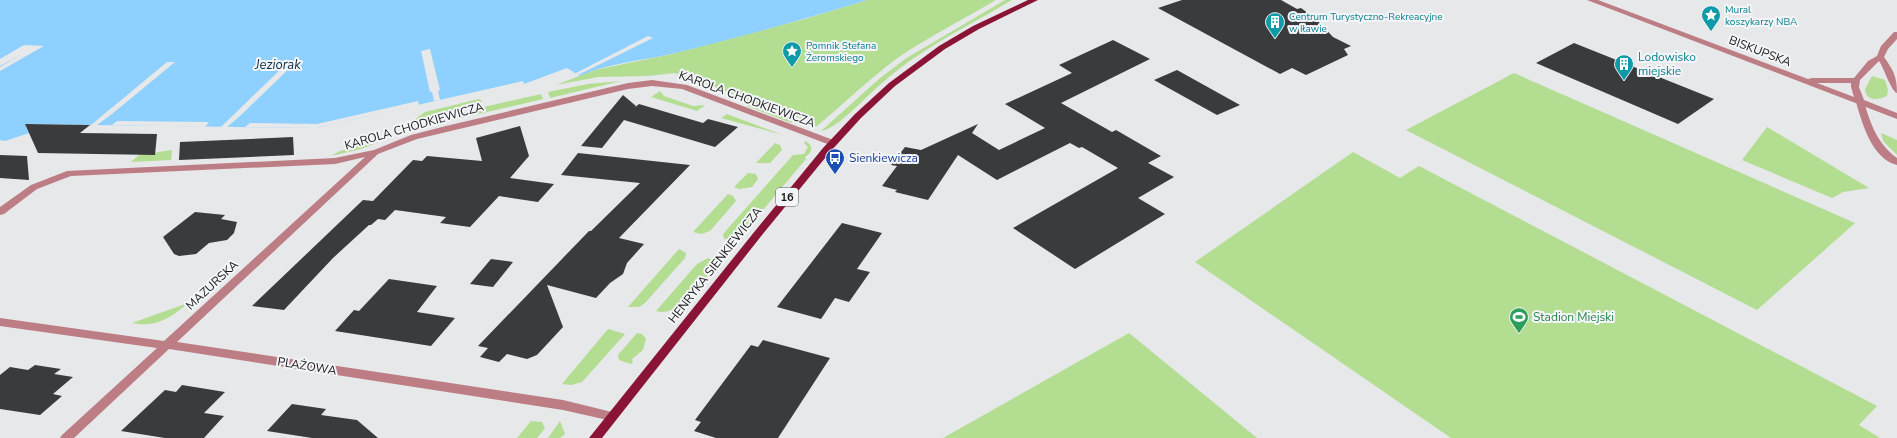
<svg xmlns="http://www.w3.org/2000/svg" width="1897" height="438" viewBox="0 0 1897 438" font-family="'Nunito Sans',sans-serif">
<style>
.green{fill:#b3dd90}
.water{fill:#8ed0ff}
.pier{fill:#e7e8ea}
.building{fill:#3a3b3c}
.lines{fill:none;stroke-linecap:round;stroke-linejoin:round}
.minor{fill:#bd7d85;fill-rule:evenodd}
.tertiary{fill:#bd7d85;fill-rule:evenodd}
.primary{fill:#8a1436;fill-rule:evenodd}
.labels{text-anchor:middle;stroke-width:4;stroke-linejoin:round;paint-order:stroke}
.far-culture-label{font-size:10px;fill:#0d838f;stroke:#f4f5f8;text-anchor:start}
.shield{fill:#f4f5f8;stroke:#595a5c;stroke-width:1}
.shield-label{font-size:11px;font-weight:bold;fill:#171819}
.street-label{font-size:12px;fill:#171819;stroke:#f4f5f8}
.culture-label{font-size:12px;fill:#0d838f;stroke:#f4f5f8;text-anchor:start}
.transit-label{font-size:12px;fill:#164399;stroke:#f4f5f8;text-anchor:start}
.leisure-label{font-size:12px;fill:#27864d;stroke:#f4f5f8;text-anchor:start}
.water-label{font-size:13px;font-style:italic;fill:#0b3148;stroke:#f4f5f8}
</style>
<rect width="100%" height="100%" fill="#e7e8ea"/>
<!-- green -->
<g class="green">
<path d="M867,0H996C964,19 930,36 899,57C870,78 845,103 817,126L812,127L790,112L750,102L786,114L792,120L791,123L747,106L743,98L705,83H699L675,73L648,76L598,77L556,85L595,70L672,54L805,19Z"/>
<path d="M1005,0H1012C968,26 920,49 882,83C867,95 838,129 821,131L879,79L905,59Z"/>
<path d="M1514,73L1855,223L1757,310L1406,130Z"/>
<path d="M1872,76L1885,80L1888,90L1887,96C1878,100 1866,102 1865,89Z"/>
<path d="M621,81L550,98L548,92L588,84Z"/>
<path d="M660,91L664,96L693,106L705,105L697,111L651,97Z"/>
<path d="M541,94L543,99L427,126L475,109Z"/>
<path d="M479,99L482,101L480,103L444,113L399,131L425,112Z"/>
<path d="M727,114L783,135L721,118Z"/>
<path d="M1767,127L1869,188L1843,192L1832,198L1742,160Z"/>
<path d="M1881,133L1897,140V155L1883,141Z"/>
<path d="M381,141L361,149L331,156L340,151Z"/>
<path d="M806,141L811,146C812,153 809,153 805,157L806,159L740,237L733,240L724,239L723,234L793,155L804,154L808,147L804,143Z"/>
<path d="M775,143L780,145L782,150L770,163H756Z"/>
<path d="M172,150L171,160L131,162L139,155Z"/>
<path d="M1353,152L1400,178L1419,166L1877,406L1859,425L1880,438H1451L1195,262Z"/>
<path d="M748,173L756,174L758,179L752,187L739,189L734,187Z"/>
<path d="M728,194L733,196L736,201L710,231L701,234L693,232Z"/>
<path d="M679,249L686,253L685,258L645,303L639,307H628Z"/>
<path d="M708,258L713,260L715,266C701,283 680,318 656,311L697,264Z"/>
<path d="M188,303C171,318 155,328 132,323Z"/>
<path d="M608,329L625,334L582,382L571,385L562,384Z"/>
<path d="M637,333L642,334L646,339L643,350L632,359L633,362L631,364L619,360L618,355Z"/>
<path d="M1129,333L1257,438H943Z"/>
<path d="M531,421L542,422L545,428L537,438H517Z"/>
<path d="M560,421L565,434L560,438H548Z"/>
</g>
<!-- water -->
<path class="water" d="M0,0H867C802,20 737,38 671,54C641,61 608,63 580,76L567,68L524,84L523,81L316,128L25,124L29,133L5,141L0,140Z"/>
<!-- pier -->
<g class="pier">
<path d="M648,36L653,38L576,76L574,74Z"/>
<path d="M24,45L44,46L0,71V67L20,55L0,66V59Z"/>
<path d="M430,49L440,90L438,91L440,100L434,101L432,92H430L421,51Z"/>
<path d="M167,62H175L112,114L97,125H91Z"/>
<path d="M286,64H294L240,116L227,127H221Z"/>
<path d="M418,101L419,105L316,128L245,127L250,123L317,124Z"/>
<path d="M117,121L209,122L205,127L112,125Z"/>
</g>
<!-- building -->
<g class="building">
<path d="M1182,0H1281L1297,9L1301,8L1316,19L1333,37L1351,46L1344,49L1348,55L1306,75L1292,68L1280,74L1158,8Z"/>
<path d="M1113,40L1150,59L1061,103L1112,132L1116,130L1161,156L1148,163L1174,177L1138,198L1165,214L1075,269L1013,228L1118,168L1082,147L1079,148L1070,143L997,180L958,155L928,200L895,192L897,190L882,186L897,166L891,165L905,147L921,150L978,124L972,133L999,150L1045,128L1005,104L1072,73L1059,65Z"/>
<path d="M1574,43L1714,99L1678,124L1536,63Z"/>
<path d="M1177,70L1240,105L1217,115L1154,80Z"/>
<path d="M623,95L636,106L634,108L639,104L703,123L708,119L738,127L715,147L624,120L602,148L581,146Z"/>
<path d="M25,124L90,125L80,133L157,134L155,155L38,153Z"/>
<path d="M520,126L529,156L510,178L554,184L538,202L499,196L470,227L440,223L446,217L395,210L385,220L378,219L371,225H369L333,258L284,310L252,306L363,200L373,201L413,160L422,161L427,156L482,161L476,138Z"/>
<path d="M293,137L294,155L179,160L180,142Z"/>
<path d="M578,153L690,165L619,238L644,244L627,263L623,274L610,283L596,298L547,285L563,327L537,355L527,359L507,354L499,362L480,357L488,348L478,346L589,231H591L640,183L561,175Z"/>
<path d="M0,155L27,156L29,180L0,178Z"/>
<path d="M195,212L225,215L221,219L237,222L234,233L227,240L209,243L196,254L179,256L174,254L163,237Z"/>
<path d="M842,223L882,233L857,269L870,272L849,302L835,298L821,319L777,307Z"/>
<path d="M491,259L513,262L493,287L470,284Z"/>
<path d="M389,279L437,286L417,312L455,318L431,346L335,331L354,310L359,311Z"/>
<path d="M763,340L830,358L778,438H716L694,431L701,422L695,420L751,345L758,347Z"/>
<path d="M35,365L61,369L54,374L73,377L53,394L62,396L40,415L0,409V375L10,367L28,370Z"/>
<path d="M182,385L225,392L204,413L224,416L204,438H165L121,431L165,390L176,392Z"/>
<path d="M292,404L326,409L321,415L357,420L378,438H312L267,431Z"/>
</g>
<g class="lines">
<!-- minor -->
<g class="minor">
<path d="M652,80L687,85L836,141L838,143L833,146L830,145L682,89L652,86L628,89L417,139L378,154L177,342L563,400L616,413L618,416L616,419L612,421L563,410L169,349L74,438H60L62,435L157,348L0,326V318L164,341L365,157L335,164L71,176L37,189L4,214L0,215V207L31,185L67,171L335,158L374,150L411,135L446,126L628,83Z"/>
<path d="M1860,99L1864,102C1871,125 1877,143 1897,158V165C1872,159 1862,123 1856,102Z"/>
</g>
<!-- tertiary -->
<path class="tertiary" d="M1587,0H1598L1808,79L1812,78H1854L1868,61L1877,56L1881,46L1894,32H1897V39L1888,49L1884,57C1893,70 1897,76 1897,93C1891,91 1884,68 1879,61L1860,80L1859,87L1864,100L1897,113V119ZM1817,83H1851V87L1854,97Z"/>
<!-- primary -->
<path class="primary" d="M1028,0H1038L979,29L945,49L895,86L861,118L830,152L762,235L602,438H589L755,231L823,148L855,114L889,83L939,46L973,26Z"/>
</g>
<!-- icons -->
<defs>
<g id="sight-pin" transform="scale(1)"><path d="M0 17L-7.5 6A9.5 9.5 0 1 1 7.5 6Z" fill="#0f9aa8" stroke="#f4f5f8"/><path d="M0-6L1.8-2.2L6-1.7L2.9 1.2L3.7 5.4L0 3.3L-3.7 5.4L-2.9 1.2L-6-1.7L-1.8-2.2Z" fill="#fff"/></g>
<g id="building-pin" transform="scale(1)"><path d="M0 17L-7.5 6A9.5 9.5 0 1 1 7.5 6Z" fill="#0f9aa8" stroke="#f4f5f8"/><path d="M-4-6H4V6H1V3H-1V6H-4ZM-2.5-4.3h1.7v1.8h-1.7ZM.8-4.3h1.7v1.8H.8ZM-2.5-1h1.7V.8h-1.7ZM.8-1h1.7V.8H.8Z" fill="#fff"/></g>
<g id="bus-pin" transform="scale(1)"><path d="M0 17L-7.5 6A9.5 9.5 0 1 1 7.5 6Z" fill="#1a4fb4" stroke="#f4f5f8"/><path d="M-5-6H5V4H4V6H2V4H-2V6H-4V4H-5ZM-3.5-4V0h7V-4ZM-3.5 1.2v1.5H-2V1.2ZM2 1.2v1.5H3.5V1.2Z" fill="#fff"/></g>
<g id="stadium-pin" transform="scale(1)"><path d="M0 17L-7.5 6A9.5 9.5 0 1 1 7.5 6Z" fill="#2e9e5b" stroke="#f4f5f8"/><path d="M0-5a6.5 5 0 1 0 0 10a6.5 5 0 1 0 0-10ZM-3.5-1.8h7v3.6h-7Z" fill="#fff"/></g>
</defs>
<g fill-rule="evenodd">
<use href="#sight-pin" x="1711" y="15"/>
<use href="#building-pin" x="1275" y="22"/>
<use href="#sight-pin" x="792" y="51"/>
<use href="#building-pin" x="1624" y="64"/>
<use href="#bus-pin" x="835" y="158"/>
<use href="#stadium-pin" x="1519" y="317"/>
</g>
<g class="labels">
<!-- far-culture labels -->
<g class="far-culture-label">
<text x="1725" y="13">Mural<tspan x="1725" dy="12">koszykarzy NBA</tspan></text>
<text x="1289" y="20">Centrum Turystyczno-Rekreacyjne<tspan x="1289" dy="12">w Iławie</tspan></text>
<text x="806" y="49">Pomnik Stefana<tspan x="806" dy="12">Żeromskiego</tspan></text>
</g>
<!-- shield labels -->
<rect class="shield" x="776" y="188" width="22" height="18" rx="3"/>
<g class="shield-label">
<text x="787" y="201">16</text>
</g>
<!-- street labels -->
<g class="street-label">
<text transform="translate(1760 51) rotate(21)" y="4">BISKUPSKA</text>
<text transform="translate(747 99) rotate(20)" y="4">KAROLA CHODKIEWICZA</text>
<text transform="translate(414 126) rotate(-16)" y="4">KAROLA CHODKIEWICZA</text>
<text transform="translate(715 265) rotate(-52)" y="4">HENRYKA SIENKIEWICZA</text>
<text transform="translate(212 285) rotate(-43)" y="4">MAZURSKA</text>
<text transform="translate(307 366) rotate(9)" y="4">PLAŻOWA</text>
</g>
<!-- culture labels -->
<g class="culture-label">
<text x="1638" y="61">Lodowisko<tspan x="1638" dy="14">miejskie</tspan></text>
</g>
<!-- transit labels -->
<g class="transit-label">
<text x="849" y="162">Sienkiewicza</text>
</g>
<!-- leisure labels -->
<g class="leisure-label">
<text x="1533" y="321">Stadion Miejski</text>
</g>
<!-- water labels -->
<g class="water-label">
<text x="278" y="69">Jeziorak</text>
</g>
</g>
</svg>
